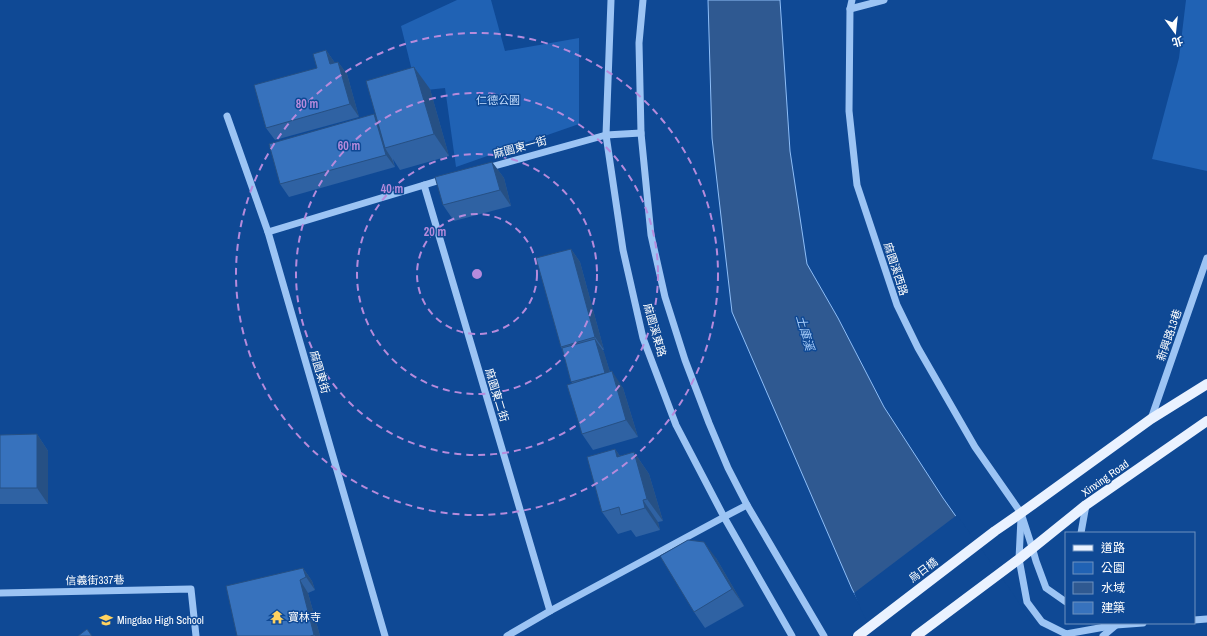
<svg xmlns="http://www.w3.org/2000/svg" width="1207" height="636" viewBox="0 0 1207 636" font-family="'Archivo Narrow','Noto Sans TC',sans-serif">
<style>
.green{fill:#2062b4}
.water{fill:#2f5991;stroke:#8ebef8}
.pier{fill:#0f4995}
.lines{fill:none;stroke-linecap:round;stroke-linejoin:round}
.minor{stroke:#9cc4f4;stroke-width:7}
.major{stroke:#eaf2ff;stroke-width:10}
.wall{fill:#2f62a3}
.shaded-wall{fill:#265084}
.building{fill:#3772bd;stroke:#265084}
.ring{fill:none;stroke:#b68bdc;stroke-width:2;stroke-dasharray:7 5}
.labels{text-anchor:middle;stroke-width:3;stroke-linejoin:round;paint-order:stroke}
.park-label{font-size:11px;fill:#c4defe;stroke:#0f4995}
.street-label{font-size:11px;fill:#fff;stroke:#0f4995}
.poi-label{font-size:11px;fill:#fff;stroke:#0f4995;text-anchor:start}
.water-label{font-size:12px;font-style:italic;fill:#a8cefb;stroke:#0f4995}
.centre{fill:#b68bdc;stroke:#0f4995;stroke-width:2}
.ring-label{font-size:12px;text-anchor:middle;font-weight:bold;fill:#b68bdc;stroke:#0f4995;stroke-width:3;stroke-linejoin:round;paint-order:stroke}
</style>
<rect width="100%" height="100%" fill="#0f4995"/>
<!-- green -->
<g class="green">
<path d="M457,0H491L505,51L579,38V124L456,167L445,88L417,91L401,26Z"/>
<path d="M1186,0H1207V171L1152,159L1179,58Z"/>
</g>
<!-- water -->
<path class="water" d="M708,0H780L790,151L807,264L838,318L884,407L943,498L1010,593L878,636L852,589L732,312L712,138Z"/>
<!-- pier -->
<path class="pier" d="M957,515L1012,592L1040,636H876L863,614L854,593Z"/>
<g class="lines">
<!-- minor -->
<g class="minor">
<path d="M611,0L606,135L623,250L643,338L676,425L724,517L792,636"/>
<path d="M643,0L639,43L641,133L651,235L665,297L685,360L709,423L728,468L747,505L824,636"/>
<path d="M852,0L850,9L849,111L857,185L897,305L918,348L975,447L1021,513L1032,547L1036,561L1046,588L1066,602"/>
<path d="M850,9L884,0"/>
<path d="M227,116L268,232L385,636"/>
<path d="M487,168L606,135L641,133"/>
<path d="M424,185L550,611"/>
<path d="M268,232L444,179"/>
<path d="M1151,419L1207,258"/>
<path d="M1021,518L1019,559L1027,602L1042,622L1066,634L1116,625L1143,623"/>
<path d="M1081,533L1086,505"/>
<path d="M0,593L191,589L196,636"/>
<path d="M1194,620L1207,619"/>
<path d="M507,636L550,611L724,517L747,505"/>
<path d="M1103,636L1116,625"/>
</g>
<!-- major -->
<g class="major">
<path d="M858,636L995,531L1021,513L1151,419L1207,384"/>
<path d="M916,636L1019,559L1086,505L1207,421"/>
</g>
</g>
<!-- wall -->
<g class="wall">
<path d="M326,50L335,63L338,62L347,74L359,117L275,140L266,128L317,68Z"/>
<path d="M430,89L449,156L400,170L393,159L395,167L289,197L280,184Z"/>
<path d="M492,162L504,178L511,206L454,221L443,205Z"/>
<path d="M571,249L580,262L604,350H603L610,372L623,388L638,437L593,450L582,434L572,383L562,349L561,347Z"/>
<path d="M37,434L48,451V504H0V435Z"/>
<path d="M615,449L620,456L634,452L649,474L663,521L658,522L660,530L636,537L631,530L618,534L602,512Z"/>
<path d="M716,558L744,606L705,628L694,612Z"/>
<path d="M303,568L312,581L315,590L308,593L320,636H237Z"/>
</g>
<!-- shaded-wall -->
<g class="shaded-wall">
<path d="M326,50L335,63L330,64Z"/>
<path d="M338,62L347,74L359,117L350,104Z"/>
<path d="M414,67L430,89L449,156L434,134Z"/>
<path d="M374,114L383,127L385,148L392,159L395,167L386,155Z"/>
<path d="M492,162L504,178L511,206L500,190Z"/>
<path d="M571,249L580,262L604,350L595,337Z"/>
<path d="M595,339L604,352L614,386L605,373Z"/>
<path d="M612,371L623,388L638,437L626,420Z"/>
<path d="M37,434L48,451V504L37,488Z"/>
<path d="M615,449L630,471L617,457Z"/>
<path d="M634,452L649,474L663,521L647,499Z"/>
<path d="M643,500L658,522L660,530L645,508Z"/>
<path d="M704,542L716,558L744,606L732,589Z"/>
<path d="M303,568L312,581L315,590L306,577Z"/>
<path d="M300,580L308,593L320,636H315L314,635Z"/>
</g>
<!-- building -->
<g class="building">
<path d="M326,50L330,64L338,62L350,104L266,128L254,85L317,68L313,54Z"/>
<path d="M414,67L434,134L385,148L366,81Z"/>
<path d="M374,114L386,155L280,184L269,144Z"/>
<path d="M492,162L500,190L443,205L435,177Z"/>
<path d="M571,249L595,337L561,347L536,258Z"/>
<path d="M595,339L605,373L571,382L562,348Z"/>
<path d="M612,371L626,420L582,434L567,385Z"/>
<path d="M37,434V488H0V435Z"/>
<path d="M615,449L617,457L634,452L647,499L643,500L645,508L621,515L619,507L602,512L587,457Z"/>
<path d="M688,540L704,542L732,589L694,612L660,556Z"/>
<path d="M303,568L306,577L300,580L314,635L310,636H237L226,586Z"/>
<path d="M87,629L92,636H78Z"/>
</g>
<!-- distance rings -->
<g class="ring">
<circle cx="477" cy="274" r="60"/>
<circle cx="477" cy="274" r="120"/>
<circle cx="477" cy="274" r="181"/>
<circle cx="477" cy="274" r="241"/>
</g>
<!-- icons -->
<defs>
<g id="temple-bare" transform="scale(1.08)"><path d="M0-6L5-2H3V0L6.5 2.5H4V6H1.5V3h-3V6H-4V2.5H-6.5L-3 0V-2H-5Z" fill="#ffd260" stroke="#0f4995" stroke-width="2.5" paint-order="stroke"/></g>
<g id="school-bare" transform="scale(1.08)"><path d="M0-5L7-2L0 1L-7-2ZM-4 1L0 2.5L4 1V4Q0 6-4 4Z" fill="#ffd260" stroke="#0f4995" stroke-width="2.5" paint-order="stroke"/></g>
</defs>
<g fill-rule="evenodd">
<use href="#temple-bare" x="277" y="617"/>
<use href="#school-bare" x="106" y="620"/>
</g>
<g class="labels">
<!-- park labels -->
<g class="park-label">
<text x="498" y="104">仁德公園</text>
</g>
<!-- street labels -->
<g class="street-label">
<text transform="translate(520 147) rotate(-15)" y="4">麻園東一街</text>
<text transform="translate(896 269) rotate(72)" y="4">麻園溪西路</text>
<text transform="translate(655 330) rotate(74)" y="4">麻園溪東路</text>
<text transform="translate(1169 335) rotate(-71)" y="4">新興路13巷</text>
<text transform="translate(320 372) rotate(74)" y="4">麻園東街</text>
<text transform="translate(497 395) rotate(73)" y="4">麻園東二街</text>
<text transform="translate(1105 478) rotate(-35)" y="4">Xinxing Road</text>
<text transform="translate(923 570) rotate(-37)" y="4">烏日橋</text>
<text transform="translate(95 580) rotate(-1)" y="4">信義街337巷</text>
</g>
<!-- poi labels -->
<g class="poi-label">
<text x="288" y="621">寶林寺</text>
<text x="117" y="624">Mingdao High School</text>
</g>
<!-- water labels -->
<g class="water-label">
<text transform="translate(805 333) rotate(74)" y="4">土庫溪</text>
</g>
</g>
<circle cx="477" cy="274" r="6" class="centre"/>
<g class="ring-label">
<text x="307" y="108">80 m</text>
<text x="349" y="150">60 m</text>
<text x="392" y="193">40 m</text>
<text x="435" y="236">20 m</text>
</g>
<!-- legend -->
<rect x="1065" y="532" width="130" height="92" fill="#0f4995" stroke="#6f92bf"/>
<rect x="1073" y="545" width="20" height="6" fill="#eaf2ff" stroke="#6f92bf"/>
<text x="1101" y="552" font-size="12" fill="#ffffff">道路</text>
<rect x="1073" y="562" width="20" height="12" fill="#2062b4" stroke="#6f92bf"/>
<text x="1101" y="572" font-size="12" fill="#ffffff">公園</text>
<rect x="1073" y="582" width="20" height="12" fill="#2f5991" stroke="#6f92bf"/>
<text x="1101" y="592" font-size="12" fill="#ffffff">水域</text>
<rect x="1073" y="602" width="20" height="12" fill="#3772bd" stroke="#6f92bf"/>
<text x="1101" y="612" font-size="12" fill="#ffffff">建築</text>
<!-- north arrow -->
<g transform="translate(1175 32) rotate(165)" stroke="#0f4995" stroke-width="3" paint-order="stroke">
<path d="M0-3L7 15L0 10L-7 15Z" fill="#ffffff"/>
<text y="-6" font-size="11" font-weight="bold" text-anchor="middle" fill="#ffffff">北</text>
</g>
</svg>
